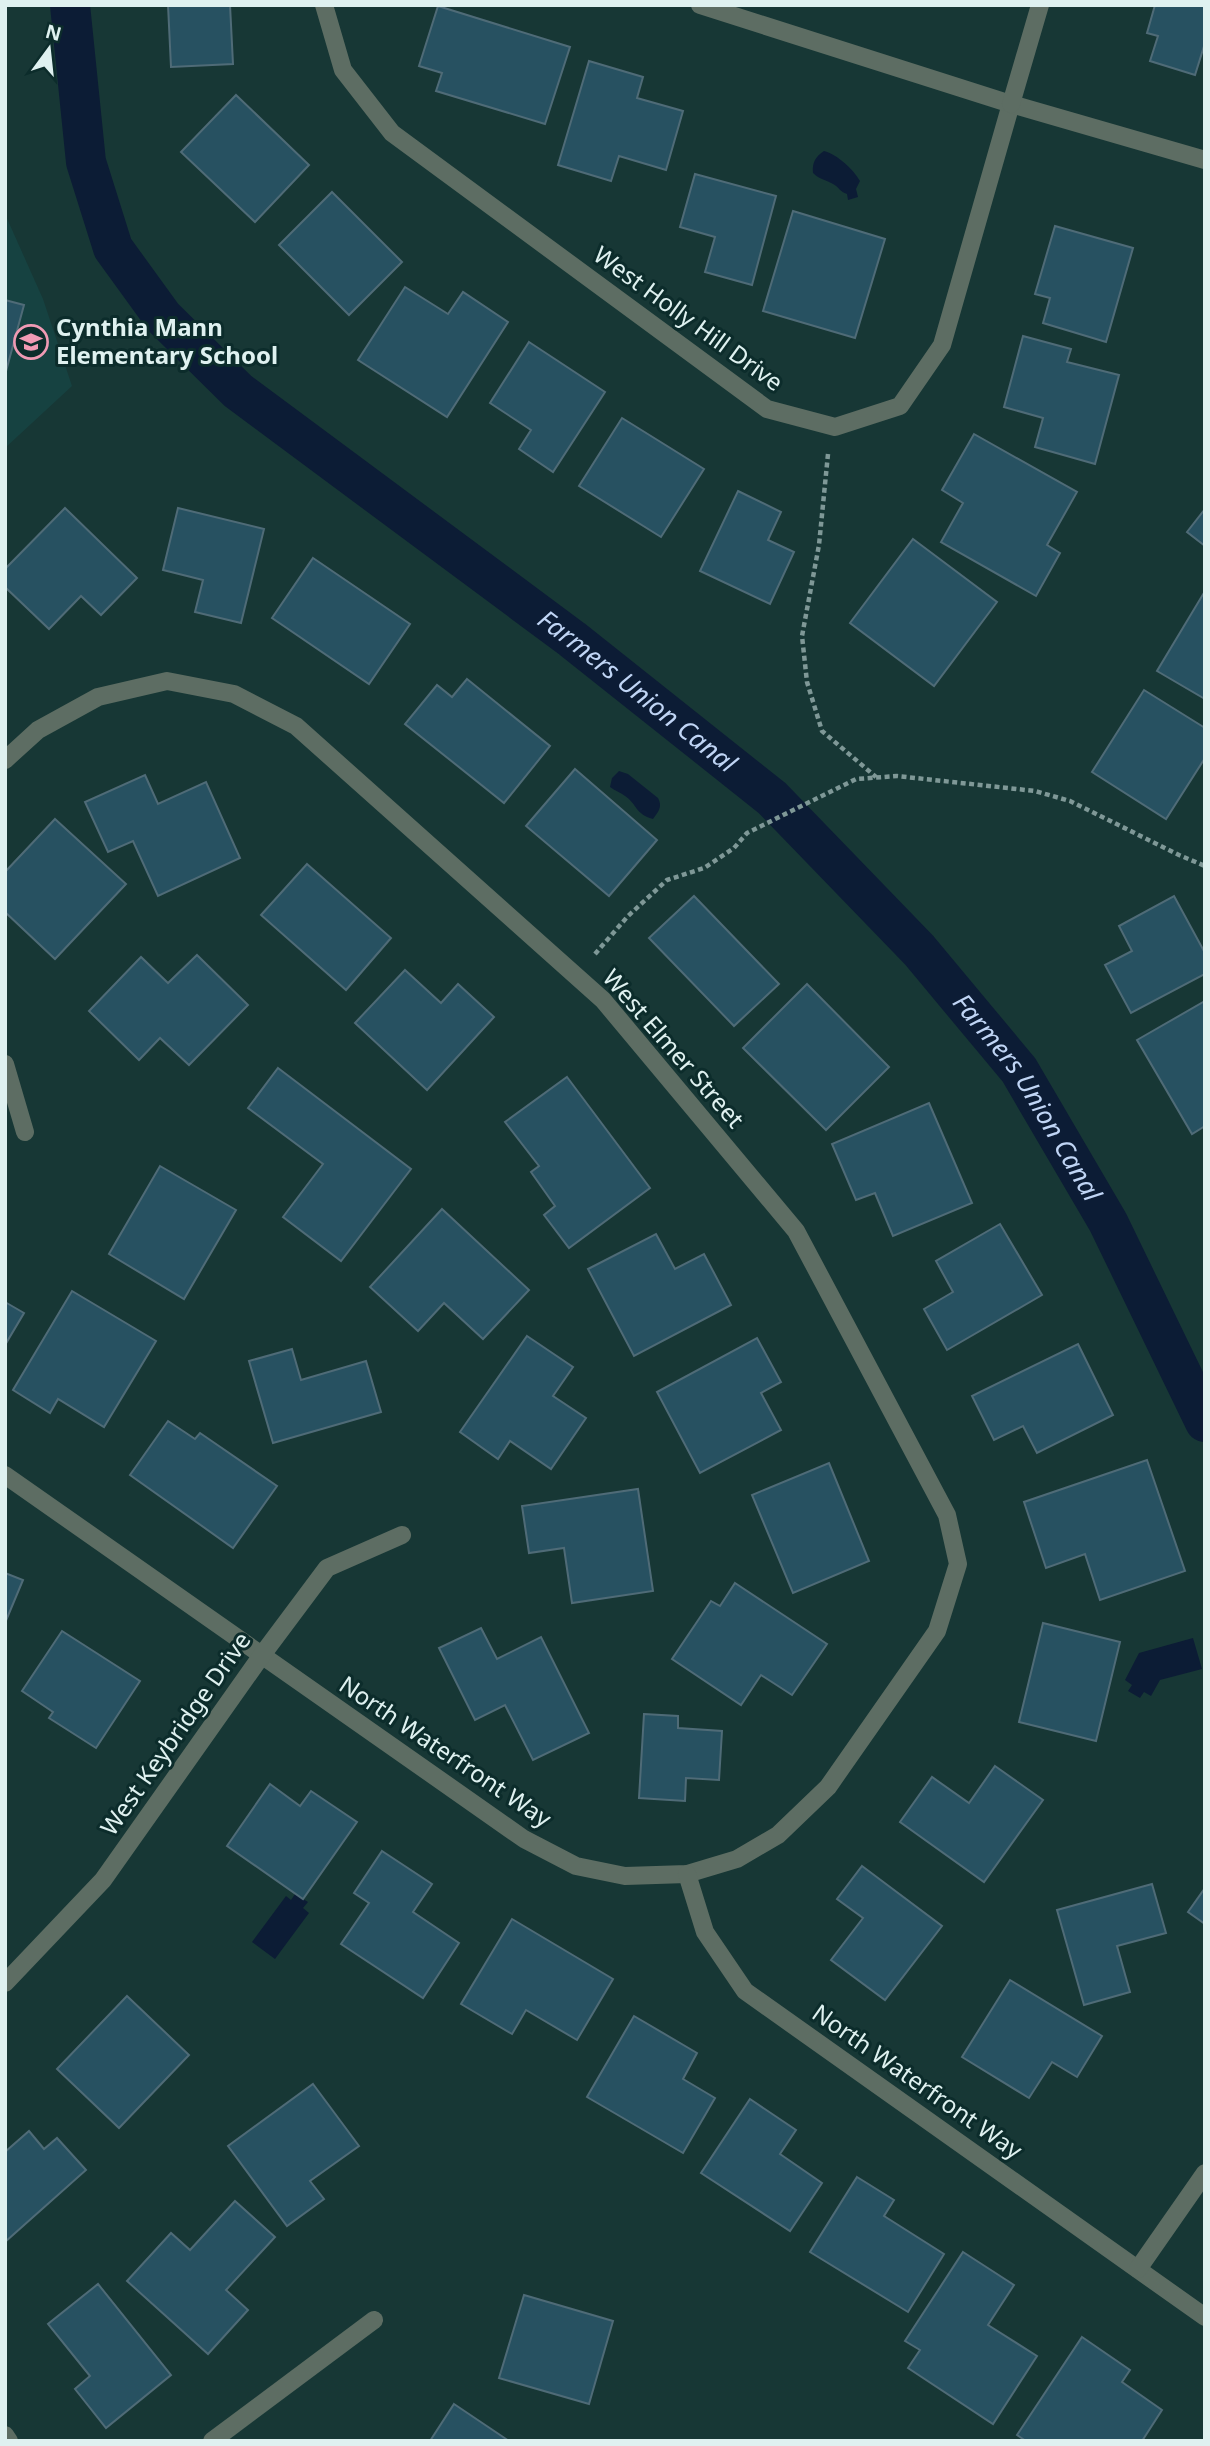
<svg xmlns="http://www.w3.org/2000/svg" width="1210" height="2446" viewBox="0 0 1210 2446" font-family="'Noto Sans',sans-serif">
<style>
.built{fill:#164241}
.water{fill:#0c1c35}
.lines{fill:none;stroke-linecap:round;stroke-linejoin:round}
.canal{stroke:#0c1c35;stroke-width:40}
.building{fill:#275161;stroke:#4f6b77;stroke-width:2}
.path{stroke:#7f9897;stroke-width:4.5;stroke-dasharray:5 3.5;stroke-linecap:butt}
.minor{stroke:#5d6d63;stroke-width:18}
.tertiary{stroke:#5d6d63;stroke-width:18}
.labels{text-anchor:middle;stroke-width:6;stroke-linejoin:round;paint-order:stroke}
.street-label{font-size:24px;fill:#dff1f0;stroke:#0c2c2b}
.poi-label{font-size:24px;font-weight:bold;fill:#dff1f0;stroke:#0c2c2b;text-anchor:start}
.water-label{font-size:26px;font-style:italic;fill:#c0d5f5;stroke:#0c2c2b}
</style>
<rect width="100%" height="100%" fill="#173735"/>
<!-- built -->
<path class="built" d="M5,214L43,299L72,386L5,448Z"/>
<!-- water -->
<g class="water">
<path d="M824,151C837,154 854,170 860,181L856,189L858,197L848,200L847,194C840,192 839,187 833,184C825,179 820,180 813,173C812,163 815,157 824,151Z"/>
<path d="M619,771L628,774L658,798C663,807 658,812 653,819C635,814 637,804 625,796C620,792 615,791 610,787L612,778Z"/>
<path d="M1193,1638L1202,1669L1160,1680L1151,1696L1144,1692L1140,1698L1128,1691L1132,1685L1125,1680L1139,1653Z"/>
<path d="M295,1894L308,1902L303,1908L309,1913L275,1959L252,1942L286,1896L291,1900Z"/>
</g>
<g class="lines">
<!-- canal -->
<path class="canal" id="s1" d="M70,5L86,162L113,248L163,317L238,391L572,639L772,798L919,950L1019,1070L1108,1222L1205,1422"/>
</g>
<!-- building -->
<g class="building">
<path d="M168,5H230L233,64L171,67Z"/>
<path d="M1155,5H1205V43L1195,75L1150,61L1158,36L1147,33Z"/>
<path d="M438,6L570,47L545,124L436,91L442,73L419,66Z"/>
<path d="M589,61L643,77L637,98L683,111L666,170L619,156L611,181L558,165Z"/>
<path d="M236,95L309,165L255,222L181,152Z"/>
<path d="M695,174L776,196L752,285L705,272L715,237L680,227Z"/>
<path d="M332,192L402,262L349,315L279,245Z"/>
<path d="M793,211L885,239L855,338L763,311Z"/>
<path d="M1055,226L1133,248L1106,342L1043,323L1050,298L1035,294Z"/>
<path d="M405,287L448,314L463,292L508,322L447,417L358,360Z"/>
<path d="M5,300L24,305L5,375Z"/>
<path d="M1023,336L1071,349L1067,362L1119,375L1095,464L1035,447L1043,418L1004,407Z"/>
<path d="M529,342L605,392L553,472L519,449L531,430L490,403Z"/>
<path d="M622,418L704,469L661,537L579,486Z"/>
<path d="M974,434L1077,492L1047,545L1060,553L1036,596L941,542L963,503L942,490Z"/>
<path d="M738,491L781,512L768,540L794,552L770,604L700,571Z"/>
<path d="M65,508L137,578L101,615L81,596L49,629L5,587V569Z"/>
<path d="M178,508L264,529L241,623L195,612L203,580L163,570Z"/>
<path d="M1205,509V546L1187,532Z"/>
<path d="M913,539L997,602L934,686L850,623Z"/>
<path d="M313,558L410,624L369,684L272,618Z"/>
<path d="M1205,591V699L1157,671Z"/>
<path d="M467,679L550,746L504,803L405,724L437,685L452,697Z"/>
<path d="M1144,690L1205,728V758L1166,819L1092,772Z"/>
<path d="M575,769L657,840L609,896L526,826Z"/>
<path d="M145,775L158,804L206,782L240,858L158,896L133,841L108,852L85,802Z"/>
<path d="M55,819L126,884L55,959L5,912V872Z"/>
<path d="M307,864L391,938L346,990L261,915Z"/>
<path d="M694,896L779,984L734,1026L649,938Z"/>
<path d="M1174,896L1205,953V974L1131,1013L1105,965L1132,951L1119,926Z"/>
<path d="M197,955L248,1005L189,1065L160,1038L139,1060L89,1011L141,957L168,983Z"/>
<path d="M405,970L441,1003L458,984L494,1017L427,1090L355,1023Z"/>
<path d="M807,984L889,1067L826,1130L743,1048Z"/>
<path d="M1205,1001V1126L1192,1134L1137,1040Z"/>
<path d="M278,1068L411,1169L341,1261L283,1217L323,1164L248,1108Z"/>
<path d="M567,1077L650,1188L569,1248L544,1215L555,1206L531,1172L539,1166L505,1122Z"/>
<path d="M929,1103L972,1203L893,1236L875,1193L856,1200L832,1144Z"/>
<path d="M160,1166L236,1210L184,1299L109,1254Z"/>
<path d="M442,1209L529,1290L483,1339L444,1303L418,1331L370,1287Z"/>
<path d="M1000,1224L1042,1295L947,1350L924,1309L953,1292L936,1261Z"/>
<path d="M656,1234L675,1269L704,1254L731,1305L634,1356L588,1269Z"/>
<path d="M72,1291L156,1341L104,1427L58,1399L50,1413L13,1390Z"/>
<path d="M5,1302L24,1313L5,1345Z"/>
<path d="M527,1336L573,1367L553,1396L586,1418L551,1469L510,1441L498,1459L460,1432Z"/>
<path d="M757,1338L781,1382L761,1393L781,1430L700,1473L657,1392Z"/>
<path d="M1078,1344L1113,1415L1037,1453L1023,1426L994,1440L972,1396Z"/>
<path d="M292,1349L301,1380L366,1361L381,1412L273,1443L249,1361Z"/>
<path d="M168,1421L195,1439L200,1433L277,1486L233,1548L130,1475Z"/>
<path d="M1147,1460L1185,1571L1100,1600L1085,1554L1046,1568L1024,1502Z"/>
<path d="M829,1463L869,1561L793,1593L752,1495Z"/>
<path d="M638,1489L653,1591L572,1603L564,1548L529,1553L522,1506Z"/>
<path d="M5,1573L23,1580L5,1623Z"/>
<path d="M735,1583L827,1644L792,1695L761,1675L741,1705L672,1659L711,1601L720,1606Z"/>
<path d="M1043,1623L1120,1642L1096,1741L1019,1722Z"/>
<path d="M481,1628L497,1659L541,1637L589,1733L533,1760L505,1705L475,1720L439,1648Z"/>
<path d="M62,1631L140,1681L96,1748L49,1718L53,1712L22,1691Z"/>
<path d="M644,1714L678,1716V1728L722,1731L719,1780L686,1778L685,1801L639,1798Z"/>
<path d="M995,1766L1043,1800L984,1882L900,1822L932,1777L969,1803Z"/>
<path d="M270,1784L300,1806L311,1791L357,1822L303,1899L227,1846Z"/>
<path d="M382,1851L432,1884L413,1912L459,1943L423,1998L341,1944L369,1903L354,1893Z"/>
<path d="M862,1866L942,1926L885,2000L831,1960L863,1918L837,1899Z"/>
<path d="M1152,1884L1166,1933L1117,1946L1130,1992L1084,2005L1057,1910Z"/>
<path d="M1205,1888V1924L1188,1912Z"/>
<path d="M512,1919L613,1979L577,2040L526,2010L512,2034L461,2004Z"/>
<path d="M1010,1980L1102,2036L1077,2077L1052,2062L1029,2098L962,2057Z"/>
<path d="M127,1996L189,2055L119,2128L57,2069Z"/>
<path d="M634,2016L697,2053L683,2079L715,2098L683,2153L587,2097Z"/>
<path d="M313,2084L359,2146L310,2181L324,2199L287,2226L228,2146Z"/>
<path d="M750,2099L796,2130L780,2154L822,2183L790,2231L701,2173Z"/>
<path d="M29,2131L44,2149L57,2138L86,2170L5,2242V2152Z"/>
<path d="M857,2177L894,2200L884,2216L944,2254L908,2312L810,2252Z"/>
<path d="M235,2201L275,2237L226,2290L248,2310L208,2354L127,2281L171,2233L190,2250Z"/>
<path d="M963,2252L1014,2285L988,2325L1037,2356L993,2424L908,2368L920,2350L905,2341Z"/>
<path d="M98,2284L171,2375L106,2428L75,2389L90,2376L48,2324Z"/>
<path d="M524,2295L613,2321L589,2404L499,2378Z"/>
<path d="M1082,2337L1130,2370L1122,2382L1162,2410L1142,2441H1026L1017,2435Z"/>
<path d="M454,2404L509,2441H430Z"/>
</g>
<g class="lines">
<!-- path -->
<g class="path">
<path d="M828,454L819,545L802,636L807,682L822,731L876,777"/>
<path d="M595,954L628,916L667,880L704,868L734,848L747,833L856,779L897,776L1035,791L1070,801L1179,855L1205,866"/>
</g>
<!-- minor -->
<g class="minor">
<path d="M324,5L343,70L392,133L767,409L835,427L900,406L942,345L1011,104"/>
<path d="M5,760L38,730L98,697L167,681L234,694L296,726L603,1000L796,1231L947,1515L958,1564L937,1631L828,1787L778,1835L737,1859L687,1874L625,1876L576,1866L524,1839L5,1475"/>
<path d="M5,1064L25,1132"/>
<path d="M687,1874L705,1932L745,1991L1205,2317"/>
<path d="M5,1983L103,1880L262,1655L327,1568L402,1535"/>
<path d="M1138,2269L1205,2173"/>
<path d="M212,2441L374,2320"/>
</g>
<!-- tertiary -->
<g class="tertiary">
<path d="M700,5L1011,104L1205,160"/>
<path d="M1011,104L1040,5"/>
<path d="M5,2435L9,2441"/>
</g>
</g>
<!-- icons -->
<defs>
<g id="school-ring" transform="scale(1.75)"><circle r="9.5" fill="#0c2c2b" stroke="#f09ab4" stroke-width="1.5"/><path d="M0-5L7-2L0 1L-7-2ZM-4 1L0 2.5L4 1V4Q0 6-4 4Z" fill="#f09ab4"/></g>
</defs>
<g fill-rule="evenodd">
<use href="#school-ring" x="31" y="342"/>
</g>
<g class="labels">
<!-- street labels -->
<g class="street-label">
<text transform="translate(688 319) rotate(36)" y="8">West Holly Hill Drive</text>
<text transform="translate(673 1049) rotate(49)" y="8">West Elmer Street</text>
<text transform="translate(176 1734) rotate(-55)" y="8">West Keybridge Drive</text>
<text transform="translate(445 1752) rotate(34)" y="8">North Waterfront Way</text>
<text transform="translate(917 2082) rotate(35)" y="8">North Waterfront Way</text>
</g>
<!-- poi labels -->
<g class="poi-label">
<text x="56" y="336">Cynthia Mann<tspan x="56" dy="28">Elementary School</tspan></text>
</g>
<!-- water labels -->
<g class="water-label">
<text dy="9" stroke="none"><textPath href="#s1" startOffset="938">Farmers Union Canal</textPath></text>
<text dy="9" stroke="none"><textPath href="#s1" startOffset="1505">Farmers Union Canal</textPath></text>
</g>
</g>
<!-- border -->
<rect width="1210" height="2446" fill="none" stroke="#dff1f0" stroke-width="14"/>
<!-- north arrow -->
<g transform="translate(49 49) rotate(15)" stroke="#0c2c2b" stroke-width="5" paint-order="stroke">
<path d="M0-5L12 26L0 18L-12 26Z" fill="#dff1f0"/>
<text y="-10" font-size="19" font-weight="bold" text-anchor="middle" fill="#dff1f0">N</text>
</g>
</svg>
